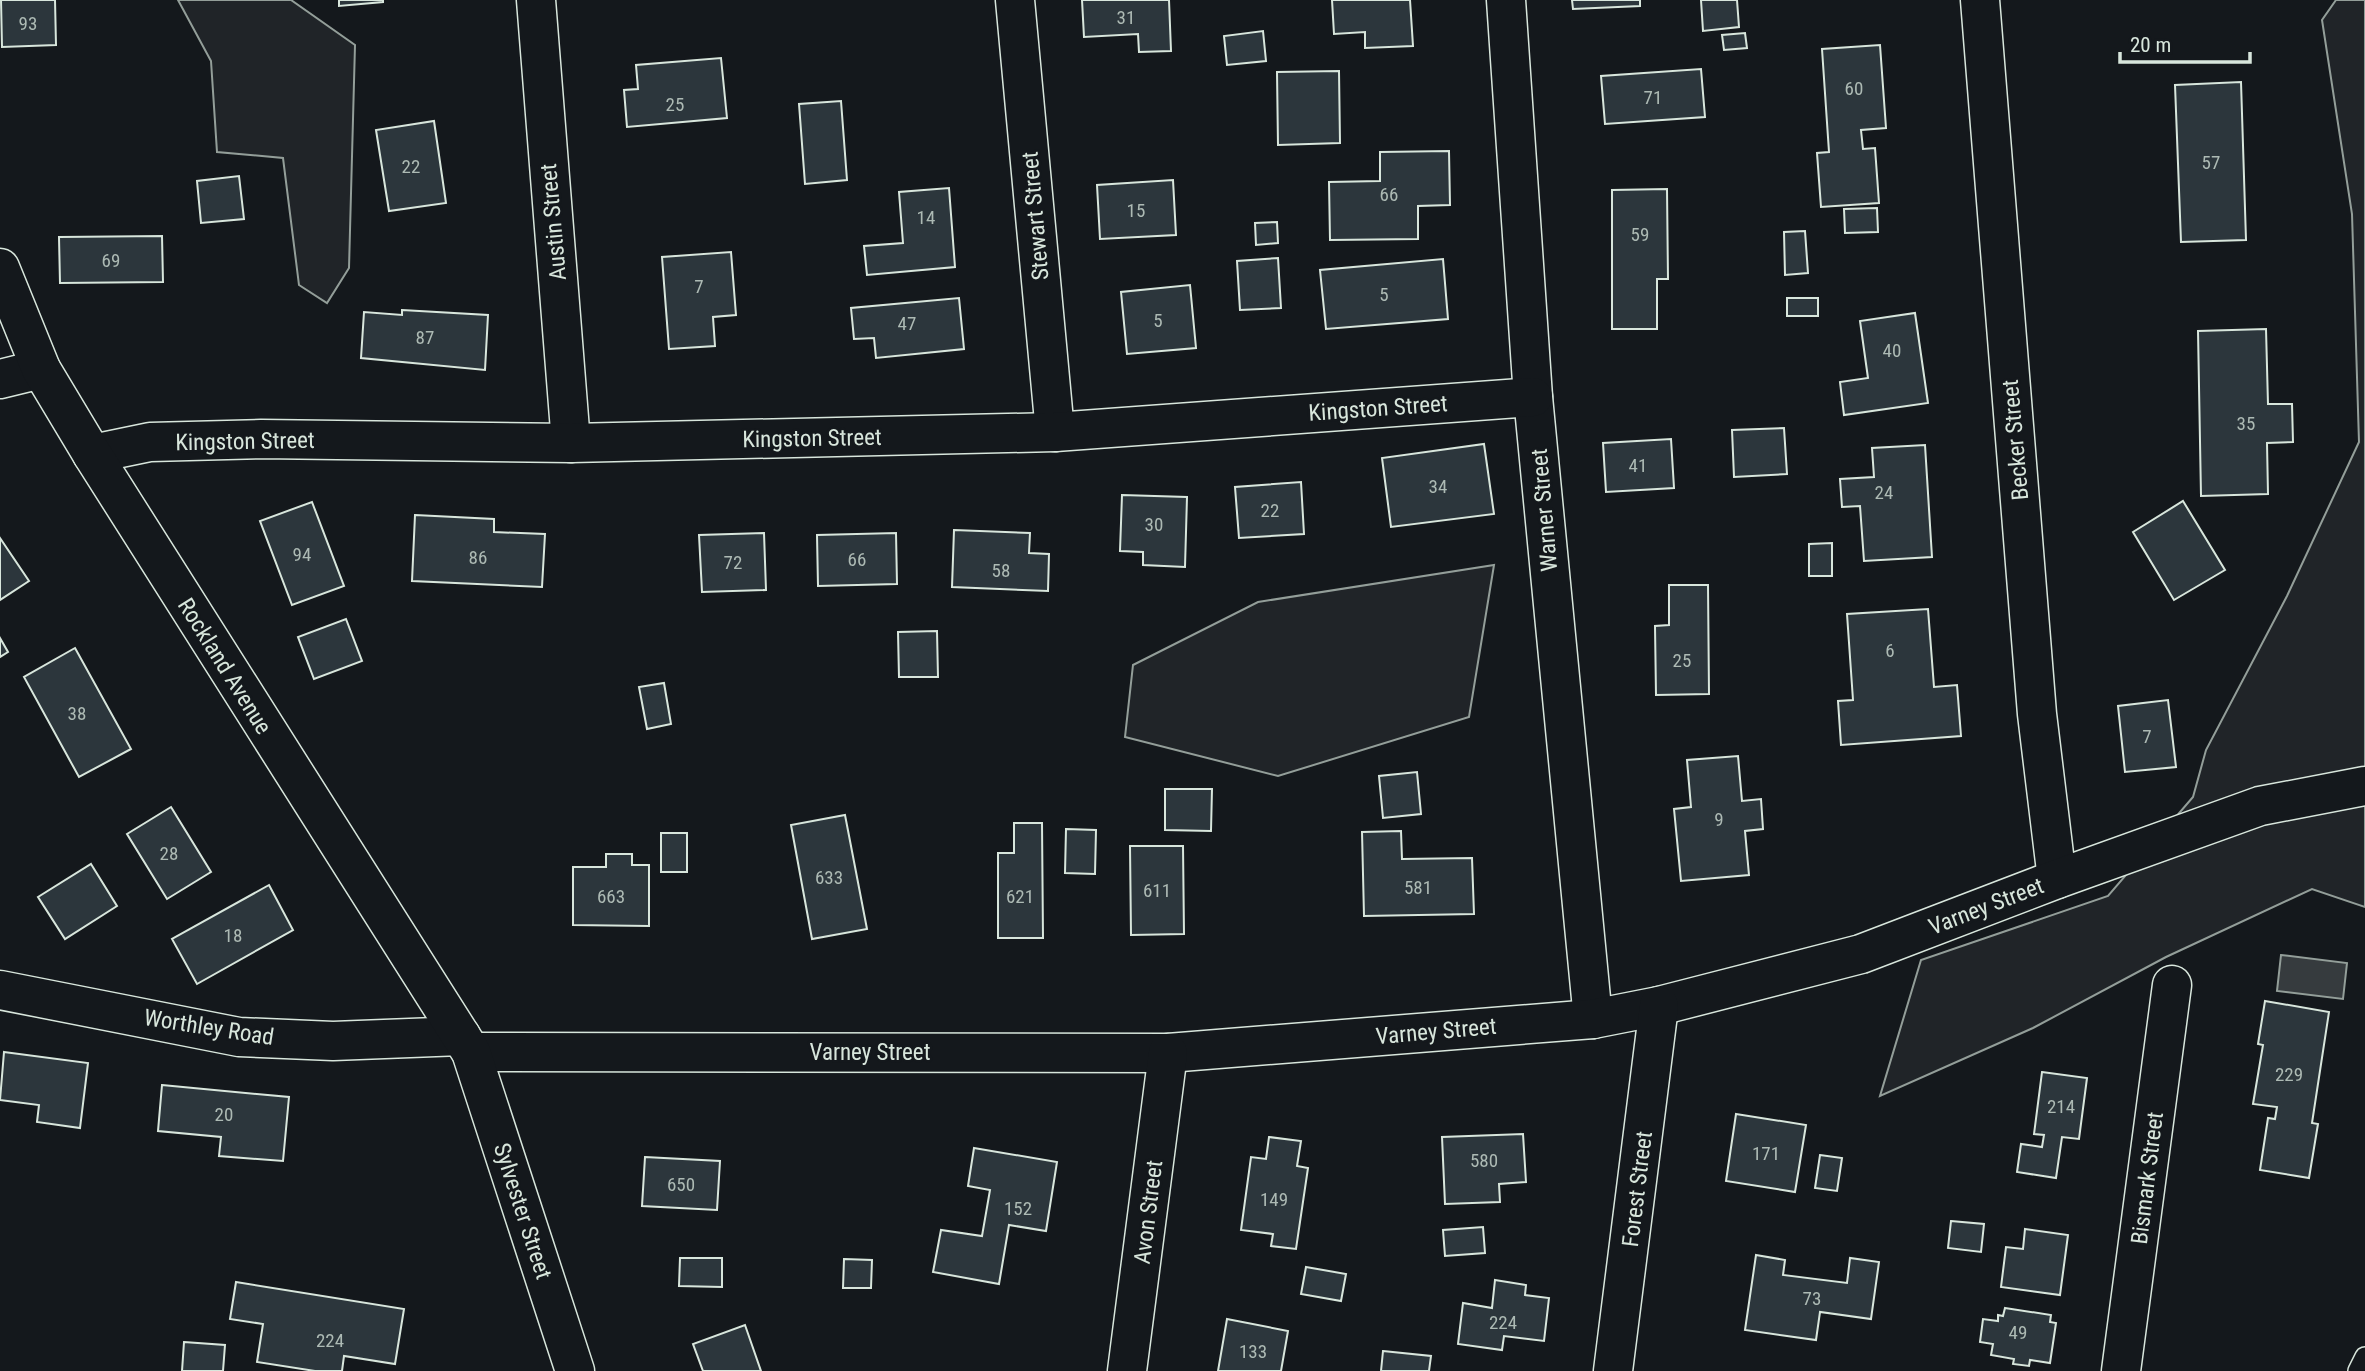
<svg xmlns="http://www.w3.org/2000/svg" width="2365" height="1371" viewBox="0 0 2365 1371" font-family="'Roboto Condensed',sans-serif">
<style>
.green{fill:#202428;stroke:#939e99;stroke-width:2}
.water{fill:#363b3e;stroke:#939e99;stroke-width:2}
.building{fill:#2c363c;stroke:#d8e6dc;stroke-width:2}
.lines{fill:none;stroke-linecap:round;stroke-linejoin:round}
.service-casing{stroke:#d8e6dc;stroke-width:22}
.minor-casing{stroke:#d8e6dc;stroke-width:41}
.tertiary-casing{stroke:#d8e6dc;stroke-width:41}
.service{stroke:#14181c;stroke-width:19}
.minor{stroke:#14181c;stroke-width:38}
.tertiary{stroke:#14181c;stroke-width:38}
.labels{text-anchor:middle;stroke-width:5;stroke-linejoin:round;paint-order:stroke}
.number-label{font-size:19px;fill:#adbab4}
.street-label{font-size:23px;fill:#d8e6dc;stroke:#14181c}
</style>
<rect width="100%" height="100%" fill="#14181c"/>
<!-- green -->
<g class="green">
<path d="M178,0H291L355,45L349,268L327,303L299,285L283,158L217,152L211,61Z"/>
<path d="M2336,0H2365V907L2312,889L2166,957L2033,1028L1880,1096L1921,960L2108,896L2193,797L2206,750L2287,596L2359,442L2352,214L2322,20Z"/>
<path d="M1494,565L1469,717L1278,776L1125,737L1133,665L1258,602Z"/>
</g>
<!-- water -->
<path class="water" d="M2281,955L2347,963L2343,999L2277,991Z"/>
<!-- building -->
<g class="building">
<path d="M1,0H55L56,45L2,47Z"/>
<path d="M339,0H383V2L339,6Z"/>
<path d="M1082,0H1169L1171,51L1139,52L1138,34L1084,37Z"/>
<path d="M1332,0H1410L1413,46L1365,48V32L1334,34Z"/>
<path d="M1572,0H1640V6L1573,9Z"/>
<path d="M1701,0H1737L1739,27L1703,31Z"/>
<path d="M1263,31L1266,61L1227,65L1224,36Z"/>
<path d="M1745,33L1747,48L1724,50L1722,35Z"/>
<path d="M1880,45L1886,128L1861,130L1863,149L1875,148L1879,203L1821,207L1817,153L1829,152L1822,49Z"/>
<path d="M721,58L727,118L627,127L624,90L638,89L636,65Z"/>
<path d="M1701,69L1705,117L1605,124L1601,76Z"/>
<path d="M1339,71L1340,143L1278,145L1277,72Z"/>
<path d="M2241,82L2246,240L2181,242L2175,85Z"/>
<path d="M841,101L847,180L805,184L799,104Z"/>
<path d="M434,121L446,203L389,211L376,130Z"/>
<path d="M1449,151L1450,205L1418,206V239L1330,240L1329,182L1380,181V152Z"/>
<path d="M239,176L244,219L201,223L197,181Z"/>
<path d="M1173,180L1176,235L1100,239L1097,185Z"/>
<path d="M949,188L955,267L867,275L864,246L903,243L899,192Z"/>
<path d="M1667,189L1668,279H1657V329H1612V190Z"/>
<path d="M1877,208L1878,232L1845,233L1844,209Z"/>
<path d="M1277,222L1278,243L1256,245L1255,223Z"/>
<path d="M1805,231L1808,273L1785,275L1784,232Z"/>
<path d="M162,236L163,282L60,283L59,237Z"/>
<path d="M731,252L736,315L713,317L715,346L669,349L662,257Z"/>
<path d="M1278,258L1281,308L1240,310L1237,261Z"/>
<path d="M1443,259L1448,319L1326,329L1320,270Z"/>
<path d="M1190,285L1196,348L1127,354L1121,292Z"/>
<path d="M959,298L964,349L876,358L874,338L854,339L851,308Z"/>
<rect x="1787" y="298" width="31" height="18"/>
<path d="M402,310L488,315L485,370L361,358L364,312L402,315Z"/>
<path d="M1915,313L1928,403L1844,415L1840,382L1868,378L1860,321Z"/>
<path d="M2266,329L2268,404H2292L2293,442L2267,443L2268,494L2201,496L2198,331Z"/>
<path d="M1784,428L1787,474L1734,477L1732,430Z"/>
<path d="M1671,439L1674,488L1606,492L1603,443Z"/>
<path d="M1484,444L1494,514L1391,527L1382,458Z"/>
<path d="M1925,445L1932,557L1864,561L1860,506L1842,507L1840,479L1874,477L1872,448Z"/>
<path d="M1301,482L1304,534L1239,538L1235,487Z"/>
<path d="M1122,495L1187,497L1185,567L1143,565V552L1120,551Z"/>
<path d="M2183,501L2225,570L2174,600L2133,532Z"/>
<path d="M312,502L344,586L292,605L260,521Z"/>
<path d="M415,515L494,519V532L545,534L542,587L412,581Z"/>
<path d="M954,530L1030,533L1029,553L1049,554L1048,591L952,587Z"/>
<path d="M764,533L766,590L702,592L699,535Z"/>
<path d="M896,533L897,584L818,586L817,535Z"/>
<path d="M0,538L29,581L0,600Z"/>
<path d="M1832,543V576H1809V544Z"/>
<path d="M1669,585H1708L1709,694L1656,695L1655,626L1669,625Z"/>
<path d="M1928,609L1934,687L1957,685L1961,736L1841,745L1838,701L1853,700L1847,614Z"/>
<path d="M346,619L362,661L314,679L298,637Z"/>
<path d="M937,631L938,677H899L898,632Z"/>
<path d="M0,638L8,652L0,657Z"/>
<path d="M75,648L131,749L79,777L24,677Z"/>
<path d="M664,683L671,724L647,729L639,687Z"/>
<path d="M2168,700L2176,767L2125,772L2118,706Z"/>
<path d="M1738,756L1742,801L1761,799L1763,829L1745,831L1749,875L1681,881L1674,809L1691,807L1687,760Z"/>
<path d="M1417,772L1421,814L1383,818L1379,776Z"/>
<path d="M1165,789H1212L1211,831L1165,830Z"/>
<path d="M171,807L211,872L167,899L127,834Z"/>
<path d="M845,815L867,929L812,939L791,825Z"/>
<path d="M1014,823H1042L1043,938H998V853H1014Z"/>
<path d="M1066,829L1096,830L1095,874L1065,873Z"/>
<path d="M1401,831L1402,859L1472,858L1474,914L1364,916L1362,832Z"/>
<rect x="661" y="833" width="26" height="39"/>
<path d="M1130,846H1183L1184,934L1131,935Z"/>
<path d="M606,854H632V865H649V926L573,925V867H606Z"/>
<path d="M91,864L117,906L65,939L38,897Z"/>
<path d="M269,885L293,930L197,984L172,939Z"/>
<path d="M2265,1001L2329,1012L2312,1123L2318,1124L2309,1178L2260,1170L2268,1118L2275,1119L2277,1107L2253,1104L2263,1045L2258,1044Z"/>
<path d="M4,1052L88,1063L80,1128L37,1122L39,1105L0,1100Z"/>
<path d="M2042,1072L2087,1078L2079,1139L2062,1137L2056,1178L2017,1172L2021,1144L2042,1147L2044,1135L2034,1134Z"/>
<path d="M162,1085L289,1097L283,1161L219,1156L221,1137L158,1131Z"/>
<path d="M1736,1114L1806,1125L1795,1192L1726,1181Z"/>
<path d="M1523,1134L1526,1182L1499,1184L1500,1202L1445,1204L1442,1137Z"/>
<path d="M1269,1137L1301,1141L1297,1166L1308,1168L1296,1249L1271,1246L1273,1234L1241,1230L1251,1157L1266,1159Z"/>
<path d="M974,1148L1057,1162L1046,1231L1009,1225L999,1284L933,1272L941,1230L982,1236L990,1190L968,1186Z"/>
<path d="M1820,1155L1842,1158L1837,1191L1815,1188Z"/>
<path d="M645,1157L720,1161L717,1210L642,1206Z"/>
<path d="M1951,1221L1984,1224L1981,1252L1948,1248Z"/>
<path d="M1483,1227L1485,1253L1445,1256L1443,1230Z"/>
<path d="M2025,1229L2068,1235L2060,1295L2001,1287L2006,1247L2023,1249Z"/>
<path d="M1756,1255L1785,1260L1783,1275L1847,1283L1850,1258L1879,1262L1871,1319L1820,1312L1816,1340L1745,1330Z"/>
<path d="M680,1258H722V1287L679,1286Z"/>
<path d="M844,1259L872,1260L871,1288H843Z"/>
<path d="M1306,1267L1346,1274L1341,1301L1301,1294Z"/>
<path d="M1495,1280L1526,1285L1525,1295L1549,1298L1544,1341L1504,1336L1502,1350L1458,1344L1463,1303L1492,1308Z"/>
<path d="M236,1282L404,1309L395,1364L344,1356L342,1371H315L257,1362L263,1324L230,1319Z"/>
<path d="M2005,1308L2051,1315L2050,1322L2056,1323L2050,1363L2030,1360L2029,1366L2013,1364L2014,1359L1991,1355L1993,1344L1980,1342L1983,1319L1998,1321V1315L2003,1316Z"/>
<path d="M1227,1319L1288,1331L1281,1371H1218Z"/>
<path d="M745,1325L761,1371H703L693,1344Z"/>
<path d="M184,1342L225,1345L223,1371H182Z"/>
<path d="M1383,1351L1431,1356L1429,1371H1381Z"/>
</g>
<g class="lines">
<!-- service casing -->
<g class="service-casing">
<path id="service" d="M2358,1371L2365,1357"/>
</g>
<!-- minor casing -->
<g class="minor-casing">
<g id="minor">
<path d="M536,0L571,443"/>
<path d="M1015,0L1055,432"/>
<path d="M1506,0L1533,397L1593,1019"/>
<path d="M1980,0L2037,714L2057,879"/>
<path d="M0,379L41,369"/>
<path d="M92,454L150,442L261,439L571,443L1055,432L1533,397"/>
<path d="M0,990L239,1037L333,1041L461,1036"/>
<path d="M471,1052L1168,1053L1593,1019L1659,1006L1861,954L2057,879L2260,806L2365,786"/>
<path d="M1127,1371L1168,1053"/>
<path d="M1613,1371L1659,1006"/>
<path d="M2121,1371L2172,985"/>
</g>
</g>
<!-- tertiary casing -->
<g class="tertiary-casing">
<path id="tertiary" d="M0,268L41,369L92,454L471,1052L575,1371"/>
</g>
<!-- service -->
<use href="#service" class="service"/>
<!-- minor -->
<use href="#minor" class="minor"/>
<!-- tertiary -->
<use href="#tertiary" class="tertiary"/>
</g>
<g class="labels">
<!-- number labels -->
<g class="number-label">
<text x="1126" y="24">31</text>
<text x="28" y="30">93</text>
<text x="1854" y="95">60</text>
<text x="1653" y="104">71</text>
<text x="675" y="111">25</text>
<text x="2211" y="169">57</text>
<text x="411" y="173">22</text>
<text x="1389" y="201">66</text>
<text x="1136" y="217">15</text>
<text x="926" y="224">14</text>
<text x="1640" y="241">59</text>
<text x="111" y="267">69</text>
<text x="699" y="293">7</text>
<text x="1384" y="301">5</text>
<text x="1158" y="327">5</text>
<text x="907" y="330">47</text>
<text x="425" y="344">87</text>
<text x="1892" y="357">40</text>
<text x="2246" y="430">35</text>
<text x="1638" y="472">41</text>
<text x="1438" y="493">34</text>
<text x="1884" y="499">24</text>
<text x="1270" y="517">22</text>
<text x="1154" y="531">30</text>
<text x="302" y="561">94</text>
<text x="478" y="564">86</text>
<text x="857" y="566">66</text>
<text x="733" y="569">72</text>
<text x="1001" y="577">58</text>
<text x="1890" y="657">6</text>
<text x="1682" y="667">25</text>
<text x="77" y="720">38</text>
<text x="2147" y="743">7</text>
<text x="1719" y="826">9</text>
<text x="169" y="860">28</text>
<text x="829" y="884">633</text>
<text x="1418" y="894">581</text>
<text x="1157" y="897">611</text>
<text x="611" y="903">663</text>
<text x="1020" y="903">621</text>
<text x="233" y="942">18</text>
<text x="2289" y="1081">229</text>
<text x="2061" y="1113">214</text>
<text x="224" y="1121">20</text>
<text x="1766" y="1160">171</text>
<text x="1484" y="1167">580</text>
<text x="681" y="1191">650</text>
<text x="1274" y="1206">149</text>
<text x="1018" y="1215">152</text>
<text x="1812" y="1305">73</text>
<text x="1503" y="1329">224</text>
<text x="2018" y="1339">49</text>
<text x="330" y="1347">224</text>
<text x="1253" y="1358">133</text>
</g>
<!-- street labels -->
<g class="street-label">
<text transform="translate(1035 216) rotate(-95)" y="8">Stewart Street</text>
<text transform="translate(553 222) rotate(-95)" y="8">Austin Street</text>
<text transform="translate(1378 408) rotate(-4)" y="8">Kingston Street</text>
<text transform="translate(812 438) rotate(-1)" y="8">Kingston Street</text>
<text transform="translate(2015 440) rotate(-95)" y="8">Becker Street</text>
<text transform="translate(245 441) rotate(-1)" y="8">Kingston Street</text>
<text transform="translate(1544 510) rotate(-95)" y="8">Warner Street</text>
<text transform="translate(225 666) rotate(58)" y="8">Rockland Avenue</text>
<text transform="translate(1986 906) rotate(-21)" y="8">Varney Street</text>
<text transform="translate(209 1027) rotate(9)" y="8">Worthley Road</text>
<text transform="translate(1436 1031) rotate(-5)" y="8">Varney Street</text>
<text x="870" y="1060">Varney Street</text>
<text transform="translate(2147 1178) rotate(-83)" y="8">Bismark Street</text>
<text transform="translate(1637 1189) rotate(-83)" y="8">Forest Street</text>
<text transform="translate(523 1211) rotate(72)" y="8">Sylvester Street</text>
<text transform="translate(1148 1212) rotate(-83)" y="8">Avon Street</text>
</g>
</g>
<!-- scale -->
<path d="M2120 52v10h130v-10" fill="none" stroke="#d8e6dc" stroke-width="3.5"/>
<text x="2130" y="52" font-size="21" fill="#d8e6dc" stroke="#14181c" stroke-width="5" paint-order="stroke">20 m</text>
</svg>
